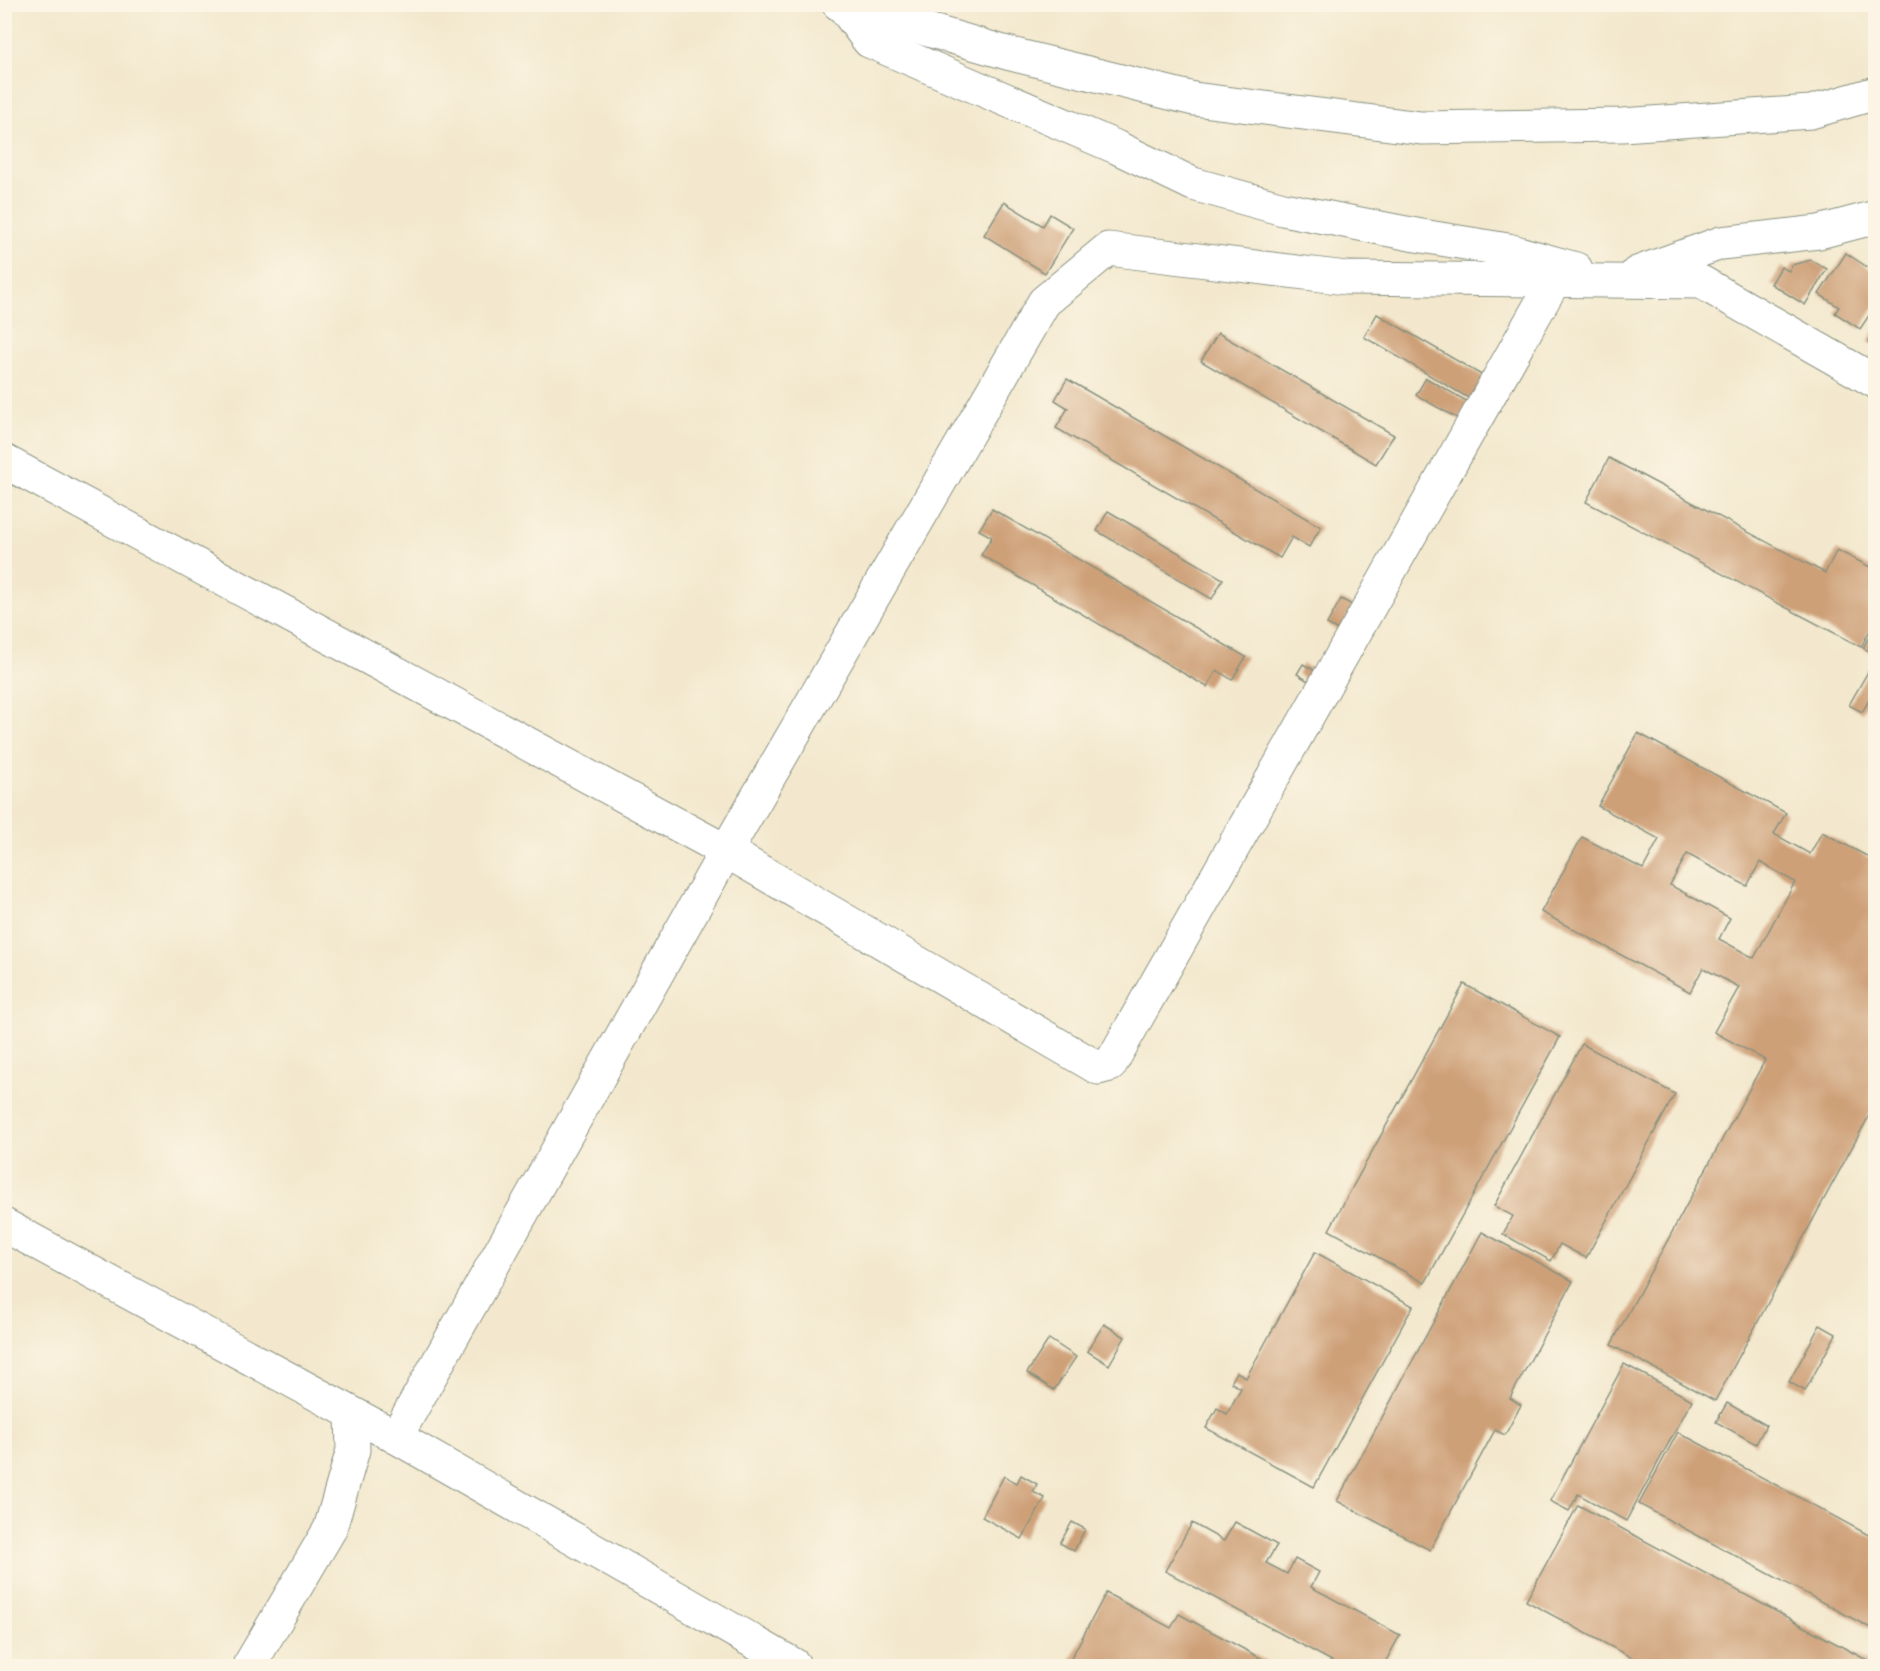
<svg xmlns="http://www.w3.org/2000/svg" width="1880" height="1671" viewBox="0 0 1880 1671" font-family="'Playpen Sans',sans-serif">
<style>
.building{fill:#cea078;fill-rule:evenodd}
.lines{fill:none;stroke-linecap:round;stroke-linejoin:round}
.minor-casing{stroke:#899280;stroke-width:35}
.minor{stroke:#fff;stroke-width:33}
</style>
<rect width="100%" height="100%" fill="#fcf5e5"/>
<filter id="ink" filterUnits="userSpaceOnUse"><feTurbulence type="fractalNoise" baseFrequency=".0167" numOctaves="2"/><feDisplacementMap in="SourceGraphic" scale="12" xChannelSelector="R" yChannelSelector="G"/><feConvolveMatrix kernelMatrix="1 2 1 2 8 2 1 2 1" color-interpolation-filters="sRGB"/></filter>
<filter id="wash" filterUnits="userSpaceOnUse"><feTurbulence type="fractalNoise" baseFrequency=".008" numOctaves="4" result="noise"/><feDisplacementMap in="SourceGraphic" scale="24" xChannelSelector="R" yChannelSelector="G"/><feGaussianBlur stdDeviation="1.35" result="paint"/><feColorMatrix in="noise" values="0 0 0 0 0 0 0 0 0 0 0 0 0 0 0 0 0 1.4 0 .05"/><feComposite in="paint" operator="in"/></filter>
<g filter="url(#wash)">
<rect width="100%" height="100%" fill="#f3e8cd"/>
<g id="blocks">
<!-- building -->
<g class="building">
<path d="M1004,202L1043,226L1050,214L1073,228L1045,273L984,235Z"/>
<path d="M1846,253L1876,273V305L1860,329L1835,313L1839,307L1819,294Z"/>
<path d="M1811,260L1827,269L1805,305L1771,284L1781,267L1789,271L1792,265Z"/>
<path d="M1377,314L1485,377L1472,400L1364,337Z"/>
<path d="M1876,328V346L1868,342Z"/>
<path d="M1218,333L1394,435L1376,464L1201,361Z"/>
<path d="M1426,378L1470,403L1460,420L1416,395Z"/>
<path d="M1067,379L1321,527L1309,547L1292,537L1280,558L1056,428L1068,408L1055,400Z"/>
<path d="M1609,458L1825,573L1837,550L1876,570V619L1861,647L1586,502Z"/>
<path d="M992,509L1246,657L1232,680L1217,670L1207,687L981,555L992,537L979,530Z"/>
<path d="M1108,511L1223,579L1212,599L1097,531Z"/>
<path d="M1341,599L1354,606L1340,631L1327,624Z"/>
<path d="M1876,624V655L1863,648Z"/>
<path d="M1873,663L1876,665V689L1862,712L1849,705Z"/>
<path d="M1303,664L1315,671L1308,681L1297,674Z"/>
<path d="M1638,733L1786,813L1774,834L1810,854L1822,832L1876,861V1103L1715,1401L1611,1345L1765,1060L1714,1032L1739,987L1703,968L1690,992L1541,912L1582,837L1643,869L1659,839L1598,806ZM1687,854L1747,886L1760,862L1795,882L1754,958L1719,939L1730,918L1670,885Z"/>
<path d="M1464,984L1560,1037L1425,1283L1329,1230Z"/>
<path d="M1582,1044L1675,1094L1586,1258L1560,1244L1551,1261L1503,1234L1513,1216L1494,1206Z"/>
<path d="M1482,1232L1573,1281L1510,1398L1521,1405L1505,1435L1495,1430L1430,1550L1337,1501Z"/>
<path d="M1315,1252L1413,1306L1314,1487L1206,1428L1217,1408L1227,1414L1241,1388L1231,1383L1237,1372L1246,1378Z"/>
<path d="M1104,1324L1125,1337L1109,1365L1087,1351Z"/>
<path d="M1820,1325L1836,1334L1805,1391L1789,1382Z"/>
<path d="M1049,1339L1076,1357L1054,1390L1027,1373Z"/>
<path d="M1624,1364L1692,1400L1626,1521L1578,1494L1569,1511L1550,1501Z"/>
<path d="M1727,1403L1766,1425L1756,1444L1716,1422Z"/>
<path d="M1678,1432L1876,1539V1631L1639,1504Z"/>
<path d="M1021,1475L1037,1484L1033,1492L1045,1498L1022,1539L982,1517L1004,1476L1017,1483Z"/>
<path d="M1578,1505L1876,1665V1666H1647L1526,1601Z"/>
<path d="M1072,1522L1085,1529L1074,1551L1060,1543Z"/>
<path d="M1235,1522L1277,1545L1266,1563L1287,1574L1295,1559L1319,1572L1311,1587L1400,1635L1383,1666H1341L1165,1571L1192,1523L1224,1541Z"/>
<path d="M1106,1593L1171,1628L1179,1614L1275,1666H1067Z"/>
</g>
</g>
</g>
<g filter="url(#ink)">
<use href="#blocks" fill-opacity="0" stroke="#899280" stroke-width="1.5"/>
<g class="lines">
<!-- minor casing -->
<g class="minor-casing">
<g id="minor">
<path d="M839,4L1007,53L1194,99L1421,128L1622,125L1811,112L1876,93"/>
<path d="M843,6L869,41L1116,147L1193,184L1283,209L1416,235L1508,250L1576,269"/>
<path d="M1637,273L1721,243L1819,232L1876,217"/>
<path d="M4,461L726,851L1098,1068L1110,1065L1555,279"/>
<path d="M4,1225L396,1437L794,1665"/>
<path d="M396,1437L726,851L1044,302L1108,249L1346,278L1701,282L1876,382"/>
<path d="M249,1666L330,1529L353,1450L352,1415"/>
</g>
</g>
<!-- minor -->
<use href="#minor" class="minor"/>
</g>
</g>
<!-- margin -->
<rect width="1880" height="1671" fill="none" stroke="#fcf5e5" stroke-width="24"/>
</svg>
